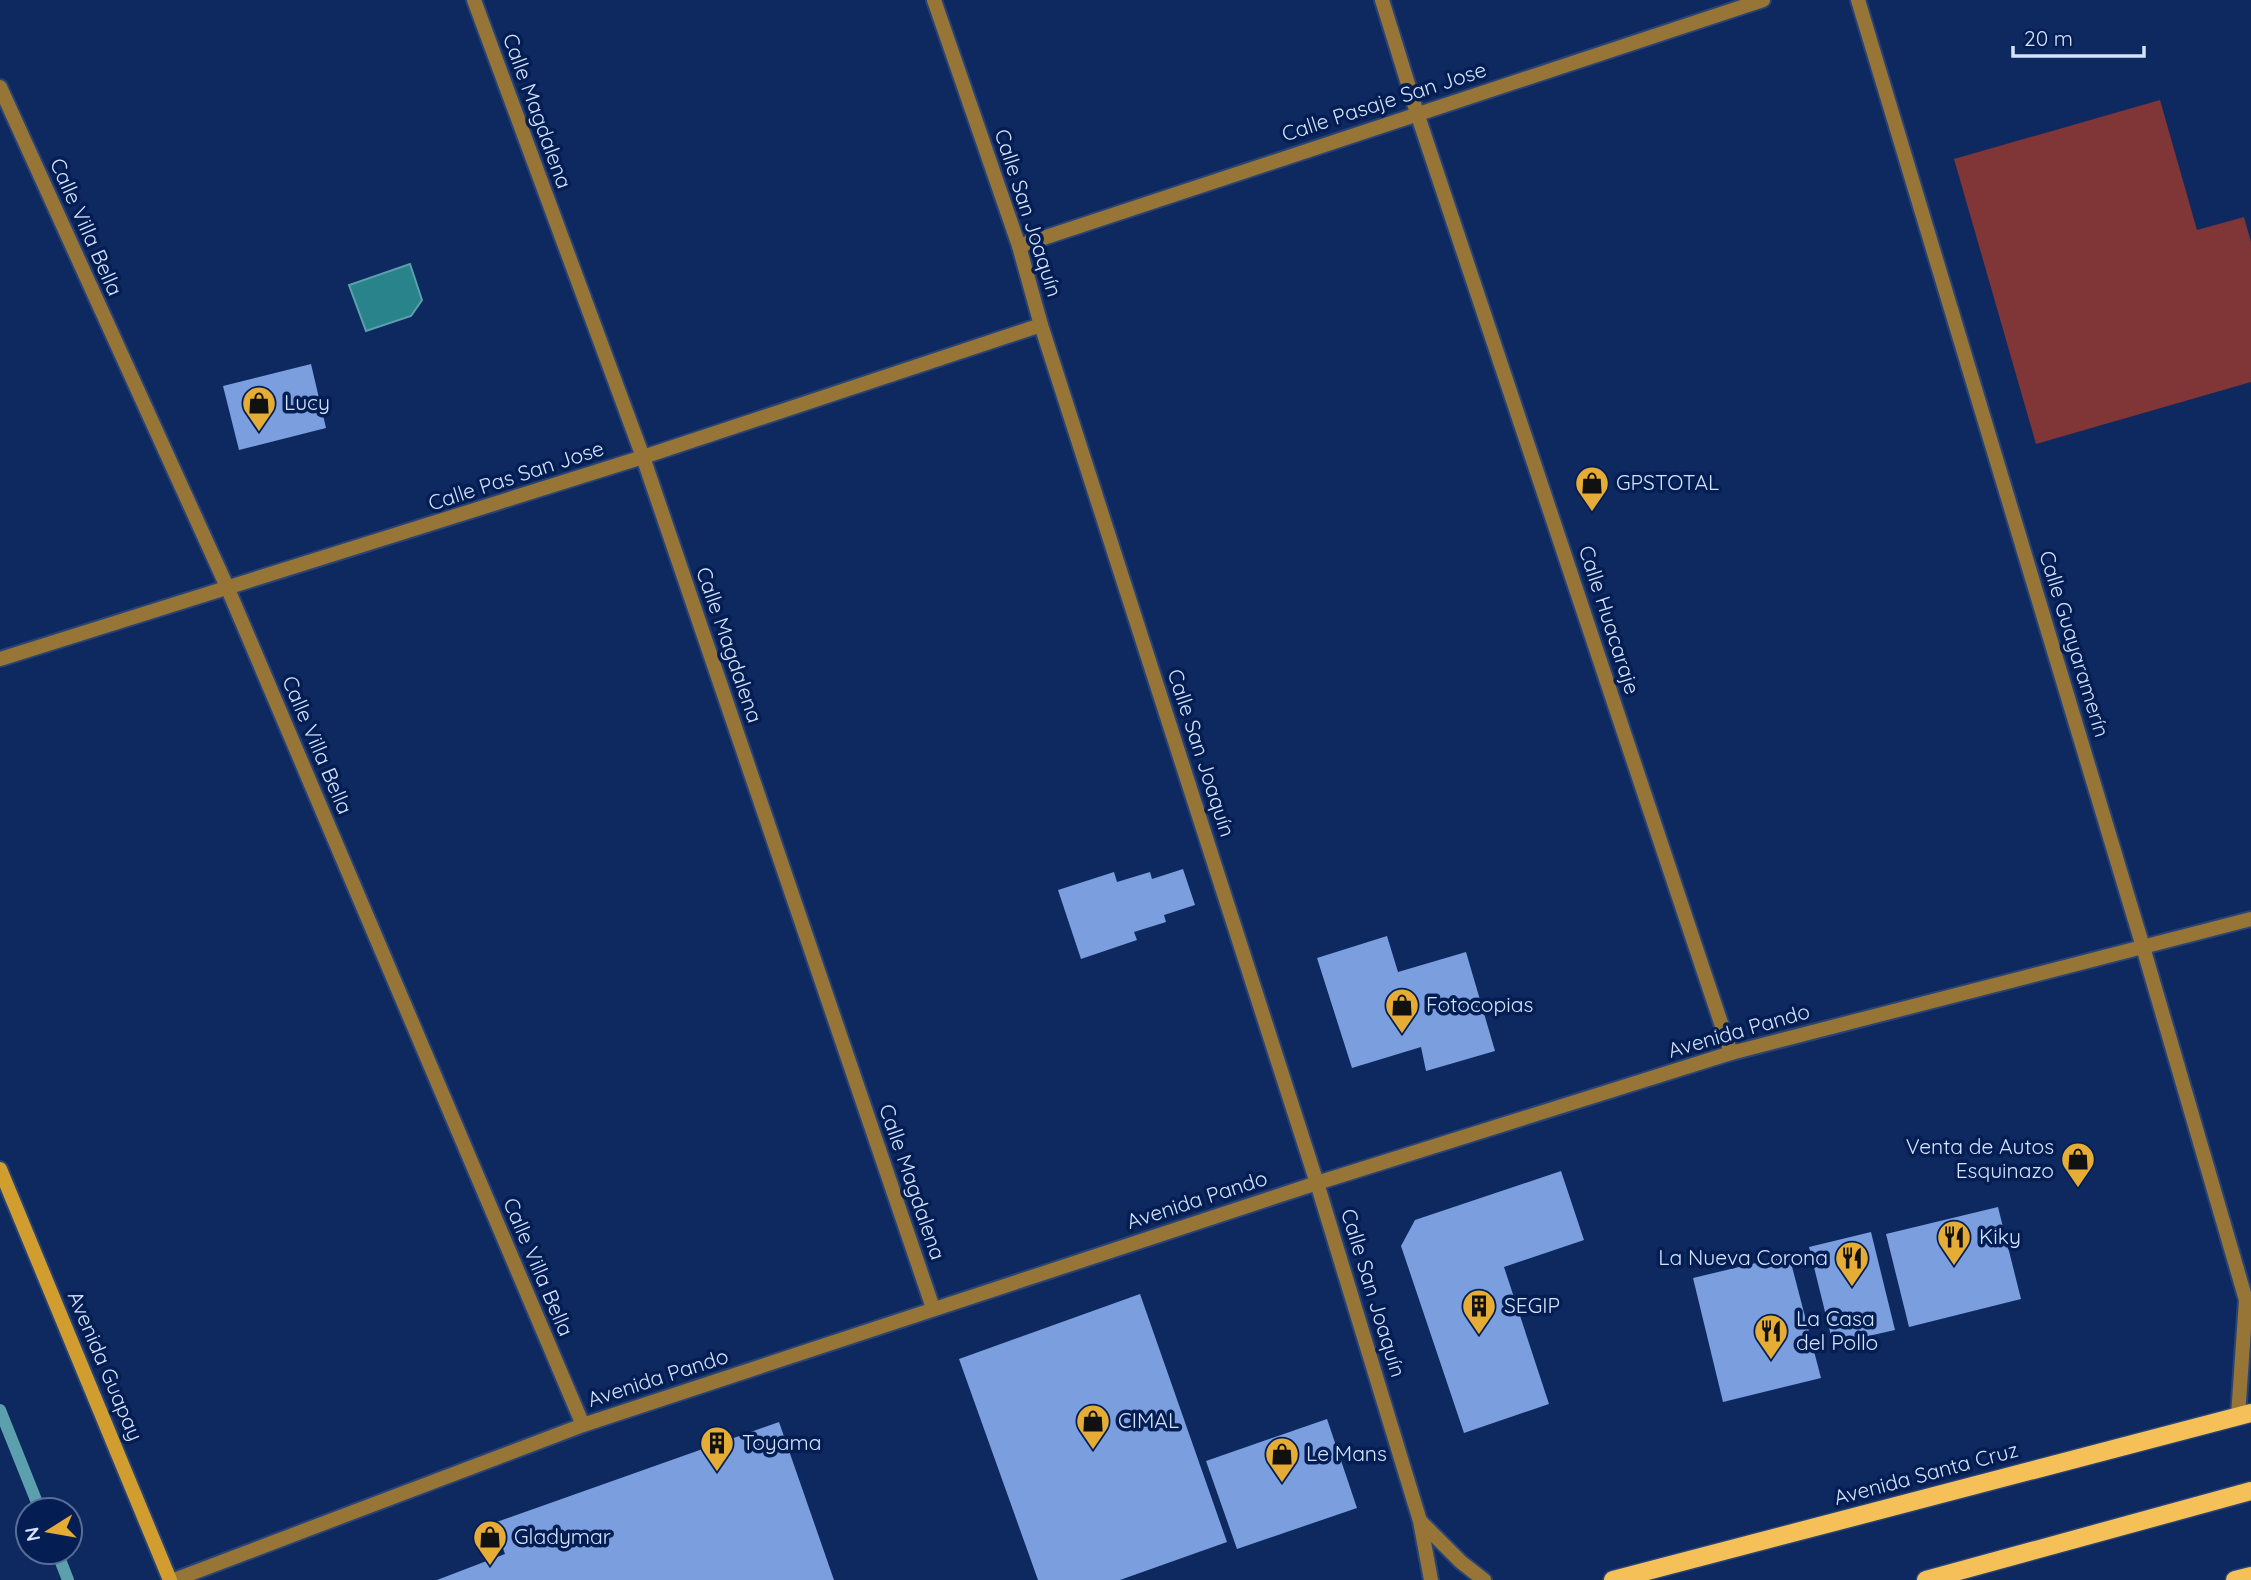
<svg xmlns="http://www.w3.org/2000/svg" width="2251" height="1580" viewBox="0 0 2251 1580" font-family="Quicksand,sans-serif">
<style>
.green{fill:#803536}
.water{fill:#28838a;stroke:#5ca0ad;stroke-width:2}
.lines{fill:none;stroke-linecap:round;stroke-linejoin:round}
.stream{stroke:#5ca0ad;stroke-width:12}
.building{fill:#7b9ede}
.street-casing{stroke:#2a4375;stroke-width:18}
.secondary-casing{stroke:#2a4375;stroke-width:18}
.primary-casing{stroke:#2a4375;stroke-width:21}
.street{stroke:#967537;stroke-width:14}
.secondary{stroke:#d19d2f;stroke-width:14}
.primary{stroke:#f5c057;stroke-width:18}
.labels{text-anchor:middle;stroke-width:7;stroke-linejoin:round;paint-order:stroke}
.street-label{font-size:21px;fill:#d4e3fe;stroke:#041e53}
.poi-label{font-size:21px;fill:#d4e3fe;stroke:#041e53;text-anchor:start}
</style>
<rect width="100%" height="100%" fill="#0e295f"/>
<!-- green -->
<path class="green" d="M2160,100L2197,230L2244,217L2251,242V382L2036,444L1954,159Z"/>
<!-- water -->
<path class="water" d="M410,264L422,300L411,316L366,331L349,285Z"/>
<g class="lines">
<!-- stream -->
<g class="stream">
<path d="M0,1410L40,1510"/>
<path d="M57,1552L68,1580"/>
</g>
</g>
<!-- building -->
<g class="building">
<path d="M311,364L326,428L239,450L223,386Z"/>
<path d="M1183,869L1195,905L1164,915L1166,922L1134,932L1137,940L1081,959L1058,890L1114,872L1117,882L1150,872L1152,879Z"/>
<path d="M1387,936L1398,972L1466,952L1495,1051L1426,1071L1421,1047L1352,1068L1317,958Z"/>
<path d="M1561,1171L1584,1240L1504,1267L1549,1404L1464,1433L1401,1246L1415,1220Z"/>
<path d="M1998,1207L2021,1299L1909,1327L1886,1234Z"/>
<path d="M1871,1232L1895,1330L1833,1344L1809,1247Z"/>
<path d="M1789,1255L1821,1378L1723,1402L1693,1278Z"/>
<path d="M1140,1294L1227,1542L1120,1580H1038L959,1359Z"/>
<path d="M1327,1419L1357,1508L1237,1549L1206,1461Z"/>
<path d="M779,1422L834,1580H437L505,1554L494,1523Z"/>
</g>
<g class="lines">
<!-- street casing -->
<g class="street-casing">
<g id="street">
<path d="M474,0L643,457L933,1308"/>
<path d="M934,0L1019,246L1041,325L1317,1183L1420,1521L1431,1580"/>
<path d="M1382,0L1417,113L1731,1053"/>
<path d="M1858,0L2143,947L2246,1300L2251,1308"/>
<path d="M0,87L228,589L583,1425"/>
<path d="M1019,246L1763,0"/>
<path d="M0,659L643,457L1041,325"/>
<path d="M2238,1416L2246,1300"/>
<path d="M1421,1522L1461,1562L1484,1580"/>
<path d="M174,1580L583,1425L1317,1183L1731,1053L2251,919"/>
</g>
</g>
<!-- secondary casing -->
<g class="secondary-casing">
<path id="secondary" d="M0,1169L170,1580"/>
</g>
<!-- primary casing -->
<g class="primary-casing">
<g id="primary">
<path d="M1613,1580L2251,1413"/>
<path d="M1926,1580L2251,1491"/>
<path d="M2235,1580L2251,1576"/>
</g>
</g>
<!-- street -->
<use href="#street" class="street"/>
<!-- secondary -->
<use href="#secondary" class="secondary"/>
<!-- primary -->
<use href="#primary" class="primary"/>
</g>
<!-- icons -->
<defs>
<g id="shop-pin" transform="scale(1.75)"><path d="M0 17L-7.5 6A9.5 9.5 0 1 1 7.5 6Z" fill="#e5ad35" stroke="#041e53"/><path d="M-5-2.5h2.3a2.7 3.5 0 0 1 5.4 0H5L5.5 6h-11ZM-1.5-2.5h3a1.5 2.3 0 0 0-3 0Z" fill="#111"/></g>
<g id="restaurant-pin" transform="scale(1.75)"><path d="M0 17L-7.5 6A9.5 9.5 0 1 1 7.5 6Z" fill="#e5ad35" stroke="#041e53"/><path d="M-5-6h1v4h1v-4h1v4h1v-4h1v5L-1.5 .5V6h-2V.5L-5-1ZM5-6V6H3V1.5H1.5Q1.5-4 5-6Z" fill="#111"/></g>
<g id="building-pin" transform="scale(1.75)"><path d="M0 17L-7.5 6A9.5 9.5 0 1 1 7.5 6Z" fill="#e5ad35" stroke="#041e53"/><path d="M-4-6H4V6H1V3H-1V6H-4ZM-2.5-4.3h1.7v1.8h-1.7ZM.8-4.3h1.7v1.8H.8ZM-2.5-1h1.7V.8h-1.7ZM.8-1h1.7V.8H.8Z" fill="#111"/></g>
</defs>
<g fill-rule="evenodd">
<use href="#shop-pin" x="259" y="403"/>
<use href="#shop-pin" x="1592" y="483"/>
<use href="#shop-pin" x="1402" y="1005"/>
<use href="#shop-pin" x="2078" y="1159"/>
<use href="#restaurant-pin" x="1954" y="1237"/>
<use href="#restaurant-pin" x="1852" y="1258"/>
<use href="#building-pin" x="1479" y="1306"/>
<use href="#restaurant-pin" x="1771" y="1331"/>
<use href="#shop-pin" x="1093" y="1421"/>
<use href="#building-pin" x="717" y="1443"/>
<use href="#shop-pin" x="1282" y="1454"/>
<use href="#shop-pin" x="490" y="1537"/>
</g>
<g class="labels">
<!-- street labels -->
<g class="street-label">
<text transform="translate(1384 102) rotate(-18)" y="7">Calle Pasaje San Jose</text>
<text transform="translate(537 111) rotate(70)" y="7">Calle Magdalena</text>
<text transform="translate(1028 213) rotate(72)" y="7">Calle San Joaquín</text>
<text transform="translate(86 227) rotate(66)" y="7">Calle Villa Bella</text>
<text transform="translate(516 476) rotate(-18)" y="7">Calle Pas San Jose</text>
<text transform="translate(1609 620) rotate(72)" y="7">Calle Huacaraje</text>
<text transform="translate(2074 644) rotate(73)" y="7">Calle Guayaramerín</text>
<text transform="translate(729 645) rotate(71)" y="7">Calle Magdalena</text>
<text transform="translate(317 745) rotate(67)" y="7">Calle Villa Bella</text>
<text transform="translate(1201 753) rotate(72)" y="7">Calle San Joaquín</text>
<text transform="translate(1739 1031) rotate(-16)" y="7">Avenida Pando</text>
<text transform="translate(912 1182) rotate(71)" y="7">Calle Magdalena</text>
<text transform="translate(1197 1200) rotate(-18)" y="7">Avenida Pando</text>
<text transform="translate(538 1267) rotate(67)" y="7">Calle Villa Bella</text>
<text transform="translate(1373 1293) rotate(73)" y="7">Calle San Joaquín</text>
<text transform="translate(105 1366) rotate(67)" y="7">Avenida Guapay</text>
<text transform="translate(658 1378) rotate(-18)" y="7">Avenida Pando</text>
<text transform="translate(1926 1474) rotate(-15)" y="7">Avenida Santa Cruz</text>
</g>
<!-- poi labels -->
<g class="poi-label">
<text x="284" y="410">Lucy</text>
<text x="1616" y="490">GPSTOTAL</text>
<text x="1426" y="1012">Fotocopias</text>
<text x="2054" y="1154" text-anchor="end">Venta de Autos<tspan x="2054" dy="24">Esquinazo</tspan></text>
<text x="1979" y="1244">Kiky</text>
<text x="1828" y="1265" text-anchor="end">La Nueva Corona</text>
<text x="1504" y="1313">SEGIP</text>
<text x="1796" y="1326">La Casa<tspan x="1796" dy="24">del Pollo</tspan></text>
<text x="1118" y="1428">CIMAL</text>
<text x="742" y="1450">Toyama</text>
<text x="1306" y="1461">Le Mans</text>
<text x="514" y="1544">Gladymar</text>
</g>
</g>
<!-- north arrow -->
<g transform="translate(49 1531) rotate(259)"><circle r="33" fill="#041e53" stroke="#576d97" stroke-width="2"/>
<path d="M0-5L12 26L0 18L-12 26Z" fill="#e5ad35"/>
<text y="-10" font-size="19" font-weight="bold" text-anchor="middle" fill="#d4e3fe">N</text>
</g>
<!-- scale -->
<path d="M2013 46v10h131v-10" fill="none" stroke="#d4e3fe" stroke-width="3.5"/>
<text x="2024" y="46" font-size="21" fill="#d4e3fe" stroke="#041e53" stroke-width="5" paint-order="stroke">20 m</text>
</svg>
